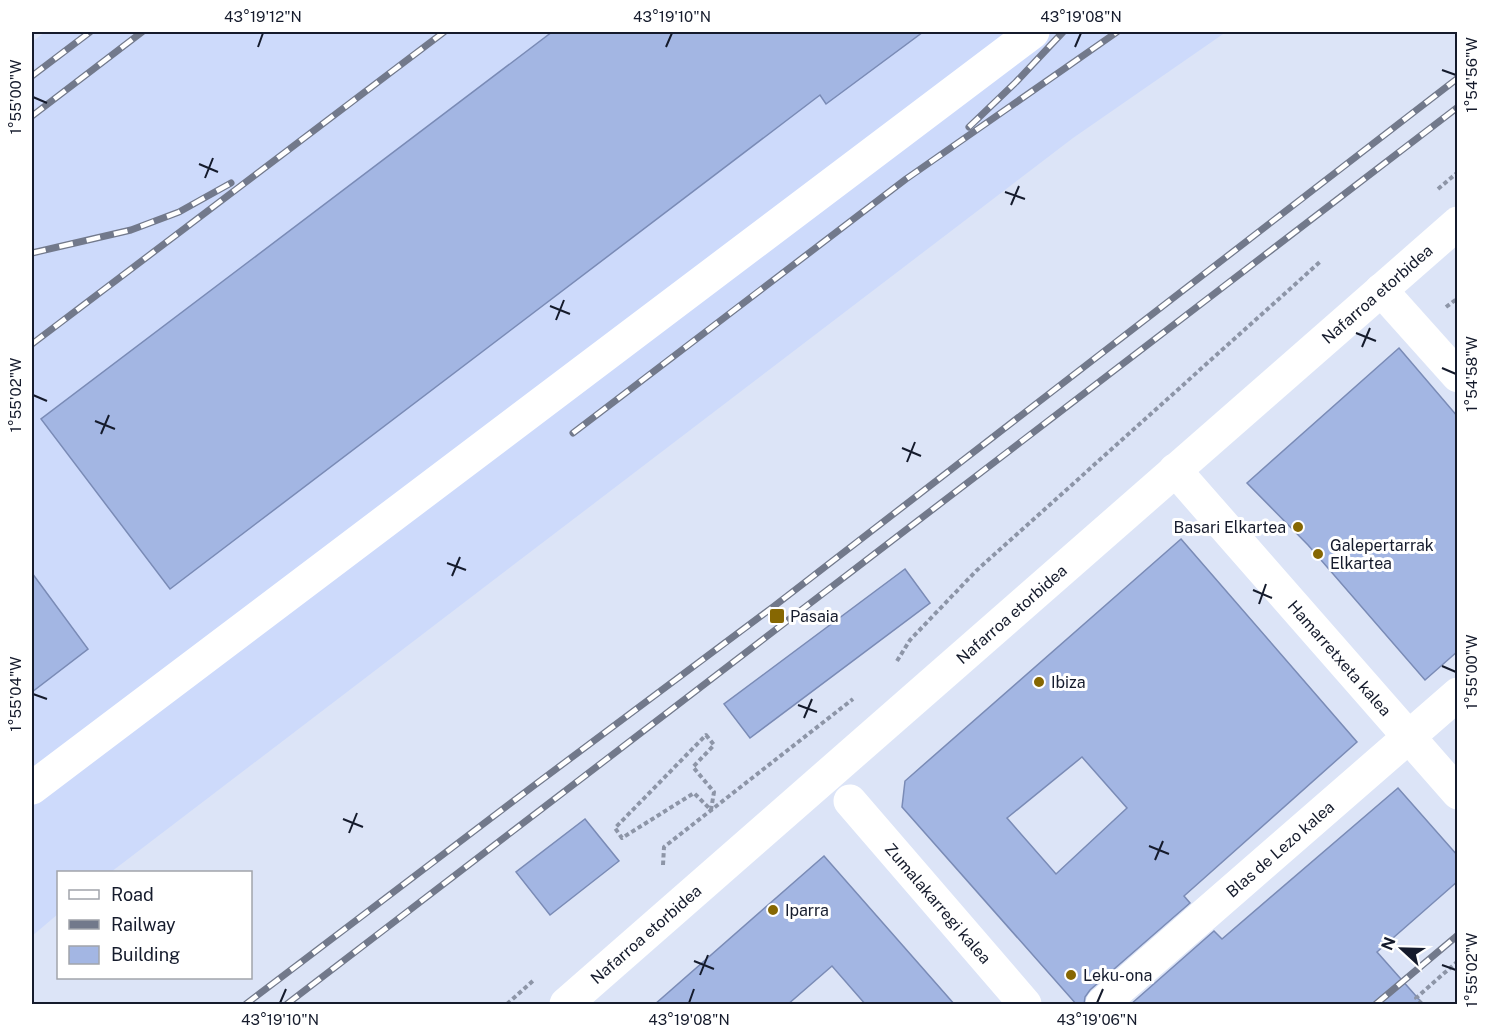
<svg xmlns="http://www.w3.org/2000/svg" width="1489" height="1036" viewBox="0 0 1489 1036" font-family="'Public Sans',sans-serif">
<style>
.built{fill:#cddafb}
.building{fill:#a3b6e3;stroke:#7a8bb6;stroke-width:1.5;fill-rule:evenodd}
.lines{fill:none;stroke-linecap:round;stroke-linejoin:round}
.path{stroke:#8d95a7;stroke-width:4;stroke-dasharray:4.5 3;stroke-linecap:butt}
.minor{stroke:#fff;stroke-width:33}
.major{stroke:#fff;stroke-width:33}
.rail-casing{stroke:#72798b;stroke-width:7}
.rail{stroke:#fff;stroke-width:4.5;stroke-dasharray:14;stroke-linecap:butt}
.ticks{fill:none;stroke:#151b2c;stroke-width:2}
.poi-dot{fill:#866702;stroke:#fff;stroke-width:2}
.labels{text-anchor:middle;stroke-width:6;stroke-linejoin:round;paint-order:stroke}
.street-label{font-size:16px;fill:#151b2c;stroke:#fff}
.poi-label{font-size:16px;fill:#151b2c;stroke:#fff;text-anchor:start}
.neatline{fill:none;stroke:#151b2c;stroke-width:2}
.ticks-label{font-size:15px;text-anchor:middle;fill:#151b2c}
</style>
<rect width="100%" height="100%" fill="#dce4f7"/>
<!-- built -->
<path class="built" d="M45,32H1226L1073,138L111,872H58V914L32,936V42Z"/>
<!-- building -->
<g class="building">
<path d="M552,32H923L826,104L820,95L170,589L41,419Z"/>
<path d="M1399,348L1458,417V651L1425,680L1308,545L1247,483Z"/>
<path d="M1181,539L1357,742L1184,896L1190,903L1090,990L1085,997L1084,1005H1077L902,807L905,781ZM1082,757L1127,808L1056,874L1007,818Z"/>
<path d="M905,569L930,603L750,738L724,704Z"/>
<path d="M32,573L88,649L32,692Z"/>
<path d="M1398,788L1458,856V881L1377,952L1424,1005H1130L1214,931L1222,939Z"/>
<path d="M585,819L619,861L550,915L516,872Z"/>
<path d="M824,856L955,1005H866L832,966L787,1005H654Z"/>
</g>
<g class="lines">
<!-- path -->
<g class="path">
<path d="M1438,189L1458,172"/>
<path d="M1446,307L1458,298"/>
<path d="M897,661L910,640L976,571L1321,261"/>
<path d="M706,735L714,745L693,767L714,792L711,810L694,793L622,838L615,828Z"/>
<path d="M663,865L664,847L853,699"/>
<path d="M507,1004L534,980"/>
<path d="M1422,1004L1416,998L1458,961"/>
</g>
<!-- minor -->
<g class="minor">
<path d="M1381,290L1458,376"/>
<path id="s1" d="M1175,470L1458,793"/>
<path d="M32,788L1033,32"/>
<path id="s2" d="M850,801L1025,1004"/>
<path id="s3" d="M1102,1004L1458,694"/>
</g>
<!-- major -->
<path class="major" id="s4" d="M566,1004L1458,223"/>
<!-- rail casing -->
<g class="rail-casing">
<g id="rail">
<path d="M32,76L90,32"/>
<path d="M32,116L142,32"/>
<path d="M969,127L1016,82L1063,32"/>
<path d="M32,253L131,230L179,212L231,183"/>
<path d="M32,344L444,32"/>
<path d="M573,433L906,179L1117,32"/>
<path d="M246,1004L532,787L773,607L1458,78"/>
<path d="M287,1004L1458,107"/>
<path d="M1376,1004L1458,935"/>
</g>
</g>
<!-- rail -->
<use href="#rail" class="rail"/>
</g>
<!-- ticks -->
<path class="ticks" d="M258,47L263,33M666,47L672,33M1075,47L1081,33M1442,70L1456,75M33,97L47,103M199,164L218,172M205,178L213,158M1005,192L1025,199M1011,205L1019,186M550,306L570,314M556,320L564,300M1356,333L1376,341M1362,347L1370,328M1442,368L1456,374M33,395L47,401M95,421L115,429M101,434L109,415M902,448L921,456M907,462L915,442M447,563L466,570M452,576L460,557M1253,590L1272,598M1259,604L1266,584M1442,666L1456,672M33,694L47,699M798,705L817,712M804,718L812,699M343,819L363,827M349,833L357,813M1149,846L1169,854M1155,860L1163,841M694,961L714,969M1442,965L1456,970M700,975L708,955M280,1003L286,989M689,1003L694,989M1097,1003L1103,989"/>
<!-- markers -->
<g class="poi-dot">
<circle cx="1298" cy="527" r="6"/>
<circle cx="1318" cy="554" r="6"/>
<rect x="769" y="608" width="16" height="16" rx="3"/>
<circle cx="1039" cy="682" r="6"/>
<circle cx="773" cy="910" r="6"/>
<circle cx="1071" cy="975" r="6"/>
</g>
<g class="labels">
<!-- street labels -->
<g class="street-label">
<text dy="6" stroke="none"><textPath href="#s4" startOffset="1078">Nafarroa etorbidea</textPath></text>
<text dy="6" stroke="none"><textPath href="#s4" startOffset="592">Nafarroa etorbidea</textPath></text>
<text dy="6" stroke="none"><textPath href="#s1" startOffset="250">Hamarretxeta kalea</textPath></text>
<text dy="6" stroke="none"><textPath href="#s3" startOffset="236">Blas de Lezo kalea</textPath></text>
<text dy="6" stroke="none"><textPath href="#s2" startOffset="135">Zumalakarregi kalea</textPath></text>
<text dy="6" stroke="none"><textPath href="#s4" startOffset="106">Nafarroa etorbidea</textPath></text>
</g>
<!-- poi labels -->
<g class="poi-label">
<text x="1286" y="533" text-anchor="end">Basari Elkartea</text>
<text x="1330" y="551">Galepertarrak<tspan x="1330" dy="18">Elkartea</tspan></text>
<text x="790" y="622">Pasaia</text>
<text x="1051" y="688">Ibiza</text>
<text x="785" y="916">Iparra</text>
<text x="1083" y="981">Leku-ona</text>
</g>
</g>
<!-- border -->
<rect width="1489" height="1036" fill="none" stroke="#ffffff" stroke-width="66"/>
<!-- legend -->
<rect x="57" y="871" width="195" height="108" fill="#ffffff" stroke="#a1a4ab" stroke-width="1.5"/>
<rect x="69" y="890" width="30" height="9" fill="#ffffff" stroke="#a1a4ab" stroke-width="1.5"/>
<text x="111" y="901" font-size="18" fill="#151b2c">Road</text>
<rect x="69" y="920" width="30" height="9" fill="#72798b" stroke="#a1a4ab" stroke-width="1.5"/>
<text x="111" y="931" font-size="18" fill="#151b2c">Railway</text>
<rect x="69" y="946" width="30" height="18" fill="#a3b6e3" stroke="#a1a4ab" stroke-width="1.5"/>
<text x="111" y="961" font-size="18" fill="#151b2c">Building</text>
<!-- north arrow -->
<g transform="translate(1402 949) rotate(292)" stroke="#ffffff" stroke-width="4.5" paint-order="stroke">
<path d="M0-4.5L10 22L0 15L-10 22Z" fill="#151b2c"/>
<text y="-9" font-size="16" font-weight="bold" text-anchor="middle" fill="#151b2c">N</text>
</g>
<rect x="33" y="33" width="1423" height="970" class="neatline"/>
<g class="ticks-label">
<text x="263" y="22">43°19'12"N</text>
<text x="672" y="22">43°19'10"N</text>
<text x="1081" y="22">43°19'08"N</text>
<text transform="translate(1472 75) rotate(-90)" y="5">1°54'56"W</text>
<text transform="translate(16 97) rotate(-90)" y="5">1°55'00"W</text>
<text transform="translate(1472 374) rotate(-90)" y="5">1°54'58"W</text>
<text transform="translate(16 395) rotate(-90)" y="5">1°55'02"W</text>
<text transform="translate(1472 672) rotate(-90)" y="5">1°55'00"W</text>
<text transform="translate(16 694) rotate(-90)" y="5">1°55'04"W</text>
<text transform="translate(1472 970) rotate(-90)" y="5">1°55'02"W</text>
<text x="280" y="1025">43°19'10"N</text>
<text x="689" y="1025">43°19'08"N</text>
<text x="1097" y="1025">43°19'06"N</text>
</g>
</svg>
